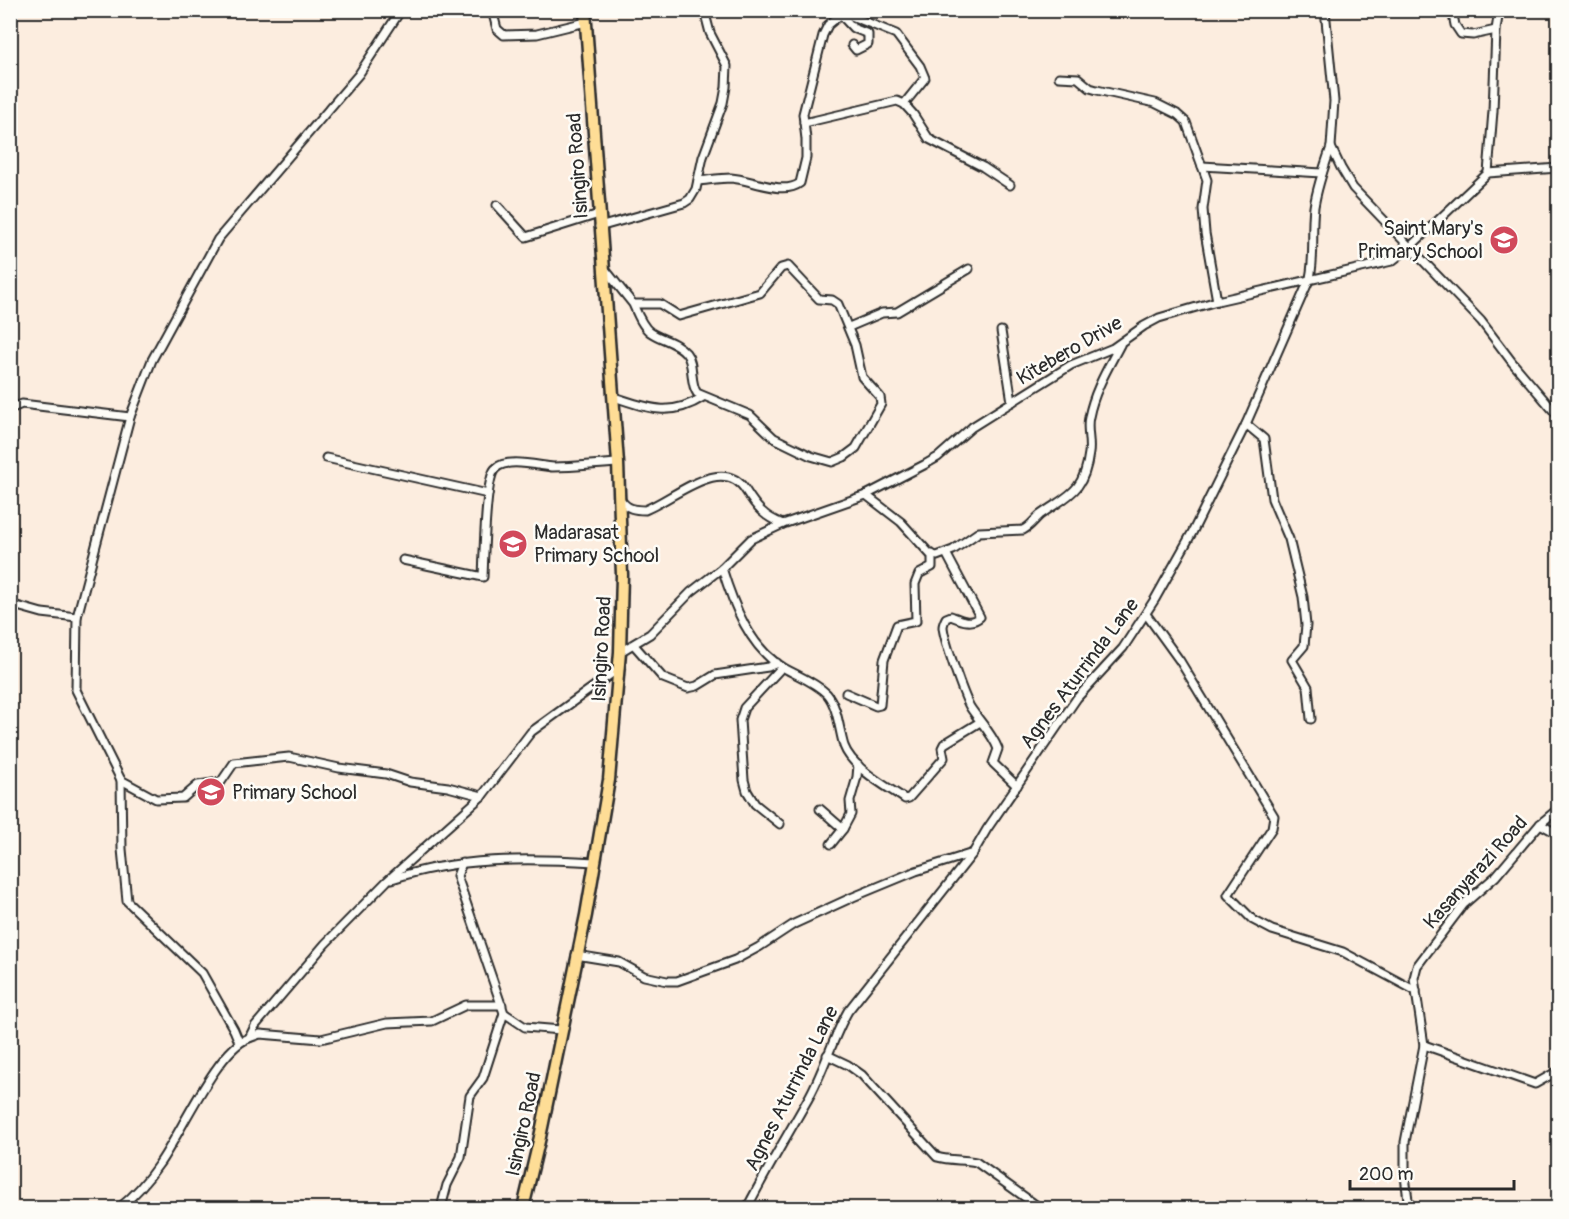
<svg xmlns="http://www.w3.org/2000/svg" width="1569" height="1219" viewBox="0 0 1569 1219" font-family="Pangolin,sans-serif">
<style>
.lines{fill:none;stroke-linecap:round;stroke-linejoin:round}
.street-casing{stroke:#2b2b2b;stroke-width:11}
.primary-casing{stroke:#2b2b2b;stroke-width:15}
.street{stroke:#fdfcf7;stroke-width:7}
.primary{stroke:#fedd96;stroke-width:10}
.labels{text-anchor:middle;stroke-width:5;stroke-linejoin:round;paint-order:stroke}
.street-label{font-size:20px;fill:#2b2b2b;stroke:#fdfcf7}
.poi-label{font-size:20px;fill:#2b2b2b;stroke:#fdfcf7;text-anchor:start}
</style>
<rect width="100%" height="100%" fill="#fceddf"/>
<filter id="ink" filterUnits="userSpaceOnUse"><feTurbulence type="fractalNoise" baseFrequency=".0167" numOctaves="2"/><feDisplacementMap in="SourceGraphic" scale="12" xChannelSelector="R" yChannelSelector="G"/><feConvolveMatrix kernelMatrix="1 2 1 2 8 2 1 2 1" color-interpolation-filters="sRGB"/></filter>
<g filter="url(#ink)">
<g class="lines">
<!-- street casing -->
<g class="street-casing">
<g id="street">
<path d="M492,10L497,29L504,35L537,34L586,22"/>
<path d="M1325,10L1334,101L1331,147L1341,168L1353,188L1481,321L1512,362L1558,416"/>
<path d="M1452,10L1455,25L1461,34L1473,35L1496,30"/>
<path d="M844,13L896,34L920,66L925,78L904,104"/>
<path d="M841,15L853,28L868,34V44L856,50L852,45"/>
<path d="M1059,77L1078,78L1090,88L1097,90L1155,103L1177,114L1186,122L1207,180L1203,209L1205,233L1217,301"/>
<path d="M804,123L897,101L904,104L913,114L929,139L983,167L1010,185"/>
<path d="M1202,166L1322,173"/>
<path d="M1488,173L1493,111L1496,30L1499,10"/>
<path d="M698,181C709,180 720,178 731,178C750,179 783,196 800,183L806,158V139L803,114L823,35L828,25L846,10"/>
<path d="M497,205L526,237L599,214"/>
<path d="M599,227L684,203L690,199L696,189L703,157L723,103L726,87L727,66L710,33L704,10"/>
<path d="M604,268L633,304H660L679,316L760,293L781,268L788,266L819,299L832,300L838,304L855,345L862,377L880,397L881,404L856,448L844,457L832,462L811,456L774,438L750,415L697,393C689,382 695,364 686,353C676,341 661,340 650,332C642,326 637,313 633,304"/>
<path d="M849,327L882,313L897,312L969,269"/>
<path d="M1001,331L1012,402"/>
<path d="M614,397C648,408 670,418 703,397"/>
<path d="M10,409L22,404L130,417"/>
<path d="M1246,424L1264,439L1272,499L1289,539L1303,597L1306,625L1304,646L1292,660L1308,687L1311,719"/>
<path d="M326,458L488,494"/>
<path d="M866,495L901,522L930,554L937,556L953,550L979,532L1023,530C1031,526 1034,520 1040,515C1068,495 1084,493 1089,453C1091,441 1086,429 1089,417C1094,391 1108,368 1120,345"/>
<path d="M621,500C627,509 635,510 645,510C674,499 723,453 746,491C756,507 764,517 783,524L866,495L924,465L938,457L972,427L1071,365L1113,348L1144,326L1159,318L1217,301L1392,261L1410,247L1488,173L1558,168"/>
<path d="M946,553L980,617C971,625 961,620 951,616L946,618C945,620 943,625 943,627C944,640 963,694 970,707C979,721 992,733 998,749L993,763L1017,786"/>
<path d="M403,560L483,577C484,558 485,480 495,469C506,457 539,466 553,467C575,467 597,464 618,463"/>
<path d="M722,568C733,604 750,649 784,668C798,676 815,682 827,694C838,707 839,730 844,746C852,768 886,786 905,799L909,798L944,758L942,748L944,744L980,722"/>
<path d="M10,604L42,613L77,617"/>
<path d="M1146,614L1180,661L1274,816L1272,828L1228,895L1253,920L1272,930L1343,952L1416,991"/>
<path d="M634,645L663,678L688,688L697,686L715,675L768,667L777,663"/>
<path d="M620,652L650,634L691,592L722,568L751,539L783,524"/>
<path d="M846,693L876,706L880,705L884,660L897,625L916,621L915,584L919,574L932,567V554"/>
<path d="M121,780L156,799L183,798L198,785L221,782L234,763L289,757L339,768L386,774L410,782L448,787L482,796"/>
<path d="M820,809L843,829"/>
<path d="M780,824L755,804L747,791L744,780L740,720L744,708L782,667"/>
<path d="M1540,824L1558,834"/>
<path d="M831,844L843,829L851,814L850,801L857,777L858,765"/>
<path d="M462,863L457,876L504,1013L525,1027L561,1030"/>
<path d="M392,879C458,857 526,858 595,862"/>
<path d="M576,955L619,962L644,976L667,981H677L735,960L759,947L794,924L853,897L916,871L973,853"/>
<path d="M249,1038L260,1034L321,1039L387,1023L432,1021L466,1005H502"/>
<path d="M239,1042L234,1030L202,973L127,901L122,849L121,780L76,690L77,617L130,417L152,360L218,239L359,74L401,10"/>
<path d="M1424,1045L1535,1084L1558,1071"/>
<path d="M827,1055L848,1065L862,1075L937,1157C951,1161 963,1159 976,1162L1040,1208"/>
<path d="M119,1208C133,1197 148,1180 159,1164C180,1135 217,1049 249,1038L255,1026L325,944L387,881L482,796L531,732L618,669"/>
<path d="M441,1208L447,1185L461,1157L470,1096L483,1078L504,1013"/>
<path d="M747,1208C766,1171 787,1136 808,1099C824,1071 832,1039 848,1011L973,853L987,829L1077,698L1123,648L1155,599L1193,531L1246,424L1310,278C1315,255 1311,231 1314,207C1317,187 1324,167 1331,147"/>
<path d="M1409,1208L1405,1176V1142L1424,1045L1414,978L1417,966L1464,904L1496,876L1540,824L1558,809"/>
</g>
</g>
<!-- primary casing -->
<g class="primary-casing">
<path id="primary" d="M523,1208L540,1137L586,915L609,780L620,652L622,575L618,463L585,10"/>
</g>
<!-- street -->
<use href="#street" class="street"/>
<!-- primary -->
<use href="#primary" class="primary"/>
</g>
</g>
<!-- icons -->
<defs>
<g id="school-disc" transform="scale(1.5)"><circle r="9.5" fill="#d1495b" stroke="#fdfcf7"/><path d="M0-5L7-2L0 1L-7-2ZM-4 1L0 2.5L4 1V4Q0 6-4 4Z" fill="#fff"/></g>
</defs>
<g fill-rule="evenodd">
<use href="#school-disc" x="1504" y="240"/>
<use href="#school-disc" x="513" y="544"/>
<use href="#school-disc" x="211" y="792"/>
</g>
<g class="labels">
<!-- street labels -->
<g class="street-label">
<text transform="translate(577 166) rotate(-94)" y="7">Isingiro Road</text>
<text transform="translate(1069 350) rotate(-30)" y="7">Kitebero Drive</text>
<text transform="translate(601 649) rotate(-87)" y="7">Isingiro Road</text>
<text transform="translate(1079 673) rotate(-53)" y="7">Agnes Aturrinda Lane</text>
<text transform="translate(1475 872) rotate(-48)" y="7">Kasanyarazi Road</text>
<text transform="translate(791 1088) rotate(-63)" y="7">Agnes Aturrinda Lane</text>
<text transform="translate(523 1124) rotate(-78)" y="7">Isingiro Road</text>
</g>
<!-- poi labels -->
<g class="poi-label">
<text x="1483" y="235" text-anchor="end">Saint Mary's<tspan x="1483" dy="23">Primary School</tspan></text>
<text x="534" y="539">Madarasat<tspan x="534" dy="23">Primary School</tspan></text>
<text x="232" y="799">Primary School</text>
</g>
</g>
<!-- margin -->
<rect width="1569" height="1219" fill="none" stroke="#fdfcf7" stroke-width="36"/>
<rect x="18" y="18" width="1533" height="1183" fill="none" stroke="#2b2b2b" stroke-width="2" filter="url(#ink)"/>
<!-- scale -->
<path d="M1350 1180v9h164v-9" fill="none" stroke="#2b2b2b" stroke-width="3"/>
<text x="1359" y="1180" font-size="18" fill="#2b2b2b" stroke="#fdfcf7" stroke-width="4.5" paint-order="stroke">200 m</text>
</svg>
